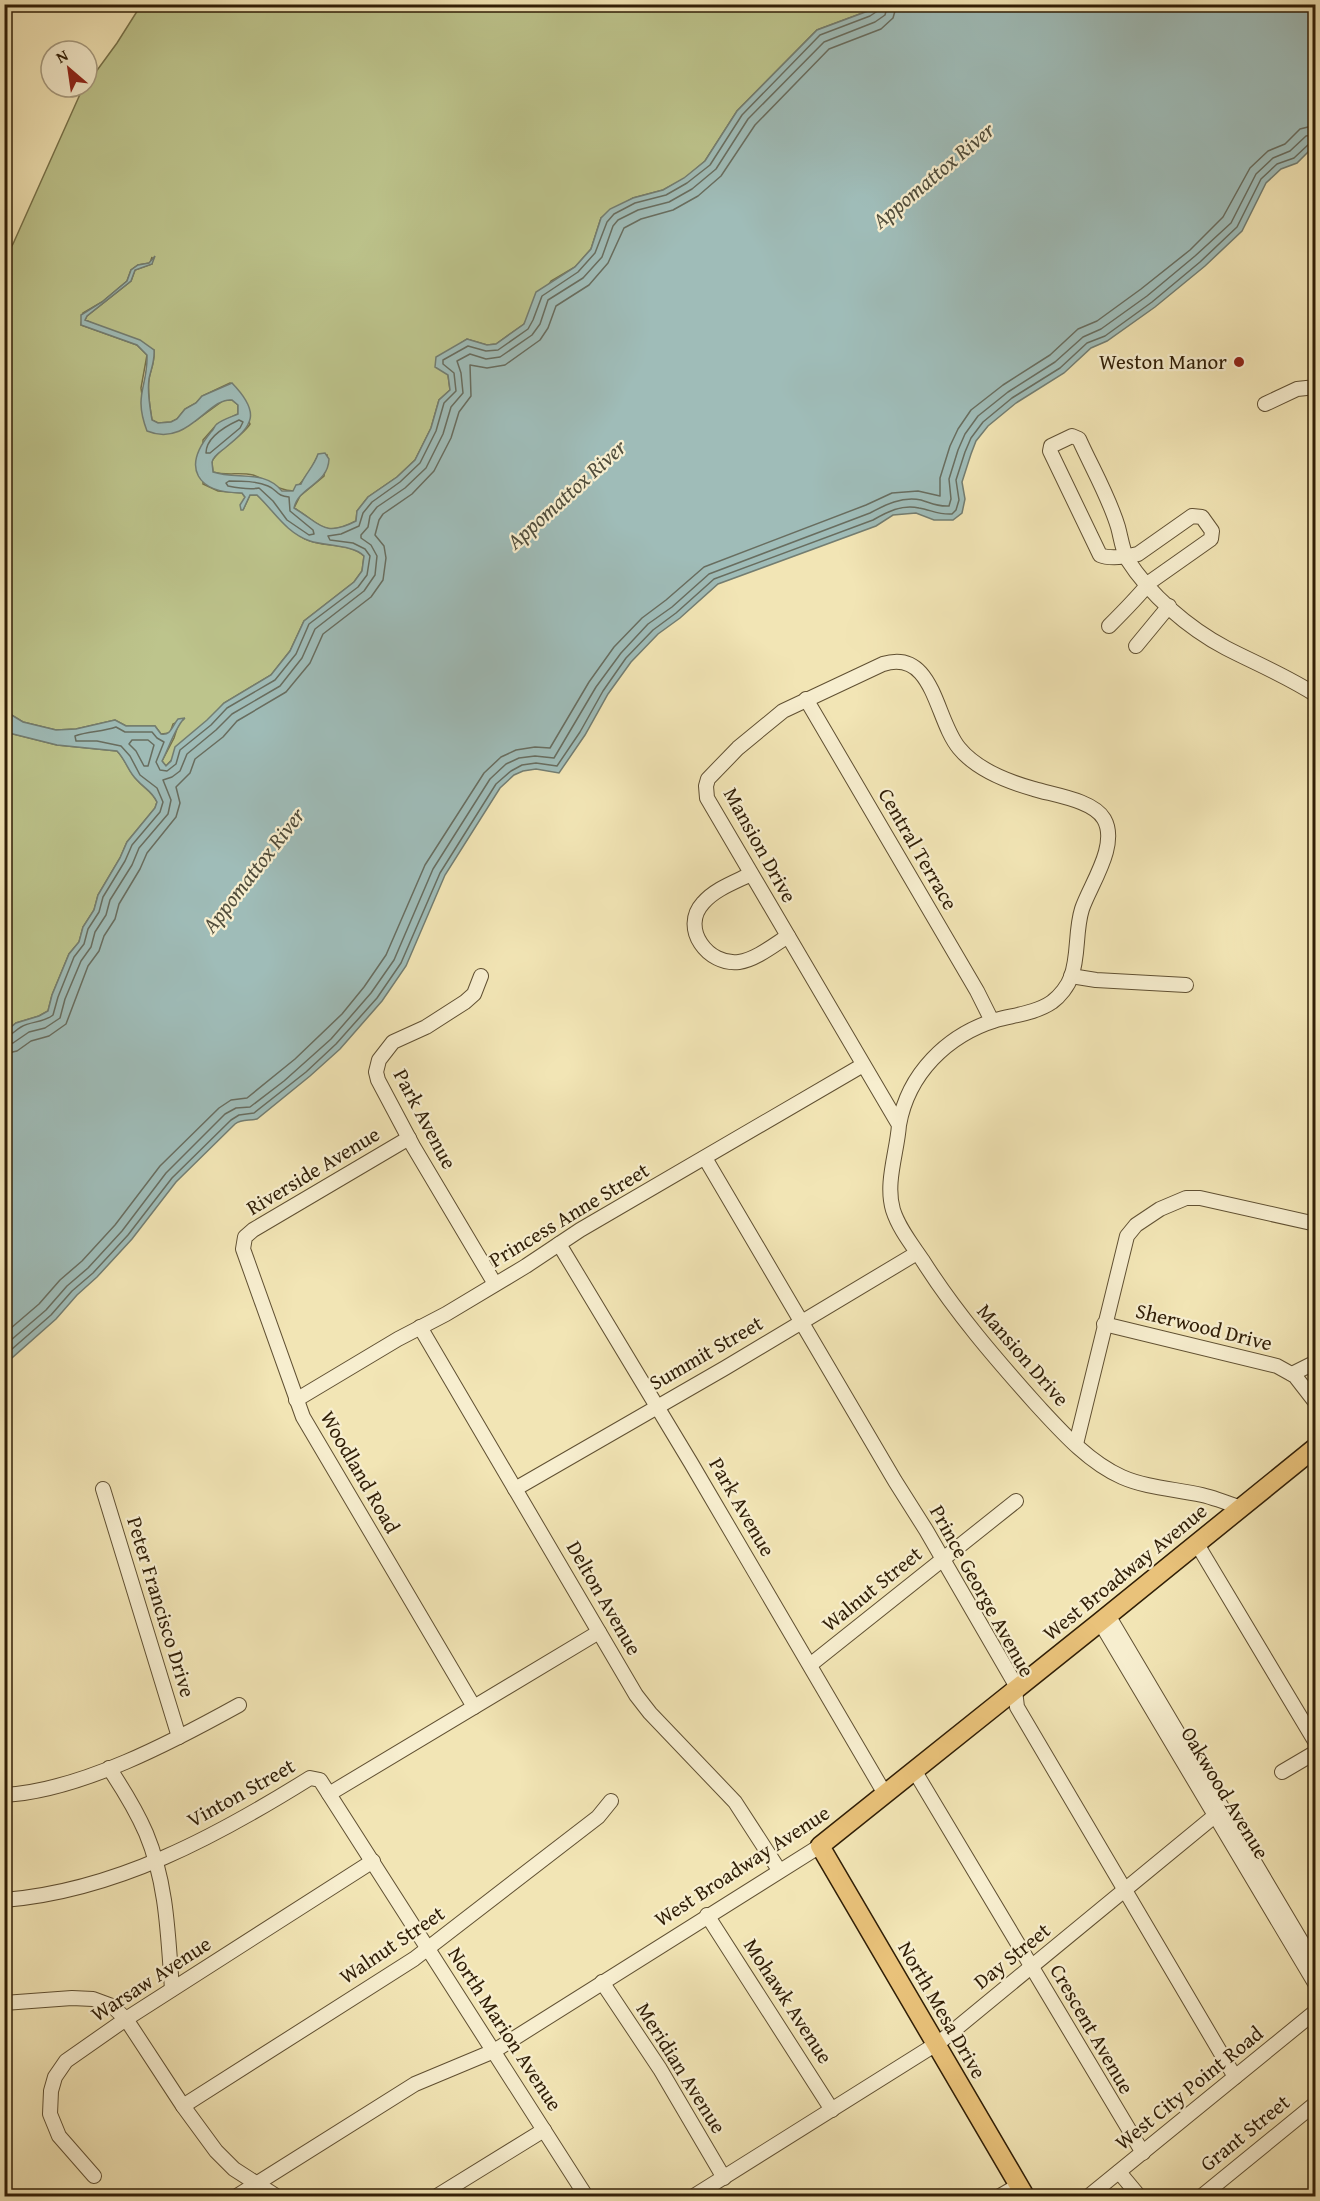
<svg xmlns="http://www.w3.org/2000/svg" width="1320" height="2201" viewBox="0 0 1320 2201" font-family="'Gentium Book Plus',serif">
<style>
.green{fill:#bdc48c;stroke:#767149;stroke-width:1.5}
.water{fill:#9fbcb8;stroke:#737d71;stroke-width:1.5}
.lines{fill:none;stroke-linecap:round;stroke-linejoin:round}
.shore{stroke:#686d5f;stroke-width:1.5}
.minor-casing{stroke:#605032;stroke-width:16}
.major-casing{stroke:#301e06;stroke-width:21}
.minor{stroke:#f7eecf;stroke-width:14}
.major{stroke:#e9c27a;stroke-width:18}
.poi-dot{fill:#8f2418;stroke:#f7eecf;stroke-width:2}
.labels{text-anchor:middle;stroke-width:4.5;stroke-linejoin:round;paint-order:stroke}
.poi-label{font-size:21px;fill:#301e06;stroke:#f7eecf;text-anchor:end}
.street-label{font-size:21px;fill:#301e06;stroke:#f7eecf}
.water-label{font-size:22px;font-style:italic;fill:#514d3b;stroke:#f7eecf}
</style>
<rect width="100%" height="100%" fill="#f2e5b5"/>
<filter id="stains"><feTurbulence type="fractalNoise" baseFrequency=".00333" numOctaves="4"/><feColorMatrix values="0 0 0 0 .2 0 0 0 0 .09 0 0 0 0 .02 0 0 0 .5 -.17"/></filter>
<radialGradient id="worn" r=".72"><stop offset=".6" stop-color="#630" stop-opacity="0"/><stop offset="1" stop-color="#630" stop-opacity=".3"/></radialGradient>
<!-- green -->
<g class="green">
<path d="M141,5H878L868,11L817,30L737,111L705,161L684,179L663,190L633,198L601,218L591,249L575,267L551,281L524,324L496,344L487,345L467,339L461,343L448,375L450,390L439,400L431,428L415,460L397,477L368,497L357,511L356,521C323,539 320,523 294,508L300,496L324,476L327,455H318C313,467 303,481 294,491C277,491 268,480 253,475C240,472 226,476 213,472C213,471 212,463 212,462C214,452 243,436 250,424L230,383L202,396L196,403L185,409L177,419L171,422L158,423L152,420C150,407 147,393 149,379C151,368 155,362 154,350L85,320L87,316L131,281L135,270L152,264V257L150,263L138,265L131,270L127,281L102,302L83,313L81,325L137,345L147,355L141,388L147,430L195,421L224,400H232L238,405V414L217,424L203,440V484L218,491L242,493L245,497L243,510L250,495H257C275,511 283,527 305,539C323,548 350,542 364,556L362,571L354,582L304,621L290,651L271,675L224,703L166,766L162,761L174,738L179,722L184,719L173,724L170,733L161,734L155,726H126L115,720L76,729L56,730L23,722L10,714L5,715V257L13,244L81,92L84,87H87V84L117,43Z"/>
<path d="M5,732L57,745L117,751C126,760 129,772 137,780C145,789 152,791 157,802L155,808L127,842L120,858L98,895L94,910L83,927L79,942L69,954L52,995L48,1011L39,1016L16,1023L5,1032Z"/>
</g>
<!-- water -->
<path class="water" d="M878,4L1315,5V145L1297,163L1281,169L1266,183L1242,231L1205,266L1155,307L1107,341L1091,348L1064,373L1016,403L988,426L976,441L971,454L962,482L965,499L962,513L953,520H934L916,513L893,515L876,526L718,584L680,618L658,634L631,662L608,694L585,735L559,773L536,769L523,771L514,775L500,788L445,875L406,966L382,1001L340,1049L310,1076L257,1119C249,1121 242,1119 235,1124L176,1182L132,1239L97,1277L77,1295L56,1319L5,1364V1032L16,1023L39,1016L48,1011L52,995L69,954L79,942L83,927L94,910L98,895L120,858L127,842L155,808L157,802C152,791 145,789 137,780C128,772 126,760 117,751L57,745L5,732V715L10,714L23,722L56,730L76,729L115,720L126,726H155L161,734C171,736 172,726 178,719L185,718C177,723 168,750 162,761L166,766L171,761L175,747L207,720L224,703L271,675L290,651L304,621L354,582L362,571L364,556C354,545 325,546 310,541C286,533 274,511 257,495H250L243,510H241L240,505L245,497L242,493C197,493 181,468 211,432C214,430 214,426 217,424C221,420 231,417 238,414V405L232,400C208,397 188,448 147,431C133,394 148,387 147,355L137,345L81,325V315L102,302L127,281L131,270L138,265L149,263L155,256L152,264L135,270L131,281L87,316L85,320L140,340L154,350C155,362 151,368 149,379C147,393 150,407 152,420L158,423L171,422L177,419L185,409L196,403L202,396L232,383C261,413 254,425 225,448C220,452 213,456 212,462C212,463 213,471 213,472C237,480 264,469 282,491H293L296,485L301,484C306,473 314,466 318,454L325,453L329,459C328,485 299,486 294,508C320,523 323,538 356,521L357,511L368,497L397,477L415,460L431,428L439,400L450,390L448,375L435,367L436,357L467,339L487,345L496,344L524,324L536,292L575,267L591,249L601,218L610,209L633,198L663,190L684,178L705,161L737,111L817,30L868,11Z"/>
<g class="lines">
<!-- shore -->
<g class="shore">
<path d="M239,420L243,422L240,428L210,453H206C206,437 226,426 239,420Z"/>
<path d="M229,481C243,481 256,481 268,486C278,490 276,496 289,497L290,511L313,530L314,534L309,535L287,520L273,501L259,488C249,490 238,488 228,486L226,483Z"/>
<path d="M132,740H148L154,745L148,766H144L136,751L129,744Z"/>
<path d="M4,1037C12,1036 14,1031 21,1027C31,1021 43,1023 53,1015L58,997L74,957L84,944L88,929L99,912L103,897L125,861L132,845L160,812L163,802L157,788L140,775L130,756L121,746L97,741H76L75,736C88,731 102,732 116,727L125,732H152L157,738L164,742L156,762L160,770L167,771L176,764L180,750L211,725L227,708L275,680L296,654L309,624L358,587L367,575L370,556L365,549L353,543L330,540L328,536L341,534L359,526L363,513L372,502L400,482L420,463L436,431L444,403L456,391L454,373L443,364V360L468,346L486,351L498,350L528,329L533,320L542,296L578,272L595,253L607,222L614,214L635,203L666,195L687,183L710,165L742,115L820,35L870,16L879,10L880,4"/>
<path d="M4,1045L13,1043L29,1032L45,1028L60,1018L65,999L81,961L91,947L95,932L106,915L110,900L132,865L139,848L168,814L171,800L163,780L172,777L180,771L187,754L216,730L232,714L280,686L302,658L315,629L364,591L375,575L377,556L371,545L361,538V535L368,527L370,516L377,507L405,488L426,468L443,434L451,407L463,393L461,373L457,361L470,354L486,359L500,357L532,335L540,324L548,300L583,278L602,257L613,226L618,220L638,210L669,202L692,189L716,169L748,119L824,42L875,22L885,15L888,4"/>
<path d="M4,1054L17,1051L31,1041L49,1036L66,1024L88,966L99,951L104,936L115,919L119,904L140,869L147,853L176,817L180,803L176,787L190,773L195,759L223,737L237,721L286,692L310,663L323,634L371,597L383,580L386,558L384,546L375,535L379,520L383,514L412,494L434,471L451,438L459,412L471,396L470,365L487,368L505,365L540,340L548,328L556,306L589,285L608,263L624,228L641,219L673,210L698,196L721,176L755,125L829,49L881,29L893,18L897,4"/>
<path d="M4,1334L39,1304L60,1280L82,1261L115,1225L160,1166L219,1108L231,1100L247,1098L295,1059L342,1014L364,987L386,955L425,865L484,773L501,757L516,750L535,747L550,748L589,682L614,647L642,618L666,600L704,567L866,505L892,493L918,491L940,496V478L950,446L958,429L971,410L1003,385L1050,355L1078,329L1097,321L1141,289L1190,250L1223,217L1250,168L1268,151L1285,144L1300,129L1316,125"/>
<path d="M4,1346L46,1310L67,1286L88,1268L122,1231L166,1173L225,1114L236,1108L250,1107L284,1081L331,1039L371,993L394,960L433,869L490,779L506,764L519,758L535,756L554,758L596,687L621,653L648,624L672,607L709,574L870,513C885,505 902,496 921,500C931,503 938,507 949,506L951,499L949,479L958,450L965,434L978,416L1008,392L1055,362L1083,337L1101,329L1147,296L1195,256L1231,223L1256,174L1273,158L1290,151L1306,136L1316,134"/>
<path d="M4,1356L51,1315L72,1291L93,1273L128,1235L172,1178L231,1120L239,1115L254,1113L306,1072L336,1044L377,998L401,963L440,873L496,784L511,771L522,765L536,763L557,766L580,732L603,691L626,658L653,630L676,613L714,579L873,520C887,512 902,504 919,508C931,510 939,515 952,514L956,510L959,500L956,480L965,452L971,438L983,422L1012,398L1060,368L1087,343L1105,336L1152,302L1200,262L1237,227L1261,179L1277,164L1294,158L1310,143L1316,141"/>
</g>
<!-- minor casing -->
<g class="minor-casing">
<g id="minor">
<path d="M1265,404L1297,389L1316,387"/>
<path d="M1109,626C1123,612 1137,598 1150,582L1211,539L1212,531L1202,517L1192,516L1138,554C1128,557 1109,559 1100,555L1050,451L1051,446L1072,436L1079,439C1092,468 1109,497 1118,527C1121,538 1122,548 1127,559C1150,595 1188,628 1226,648C1255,663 1287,676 1316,695"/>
<path d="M1136,646L1169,606"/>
<path d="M806,699L977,991L992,1021"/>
<path d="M751,874C735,882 715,889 703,903C680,928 708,966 739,962C755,960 774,945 788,936"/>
<path d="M481,976L474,994L465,1002L426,1027L393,1042L379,1060L376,1072L378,1080L413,1146L495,1284"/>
<path d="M1071,976L1096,980L1186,985"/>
<path d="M899,1125C908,1074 947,1035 996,1020C1014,1015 1036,1013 1052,1002C1060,996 1068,986 1071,977C1079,956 1075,931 1082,909C1090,885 1119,845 1104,819C1093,800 1053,795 1034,789C1009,782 976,769 959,748C935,719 934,648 883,664L783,711L738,748L708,779L706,786L707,798L899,1125C897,1153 885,1183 893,1210C899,1229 913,1246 923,1261C956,1313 995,1358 1036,1404C1061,1431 1088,1462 1122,1477C1147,1488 1176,1489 1202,1495C1215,1498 1228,1503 1241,1508"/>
<path d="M409,1138L253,1230L245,1237L243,1249L303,1417L474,1707"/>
<path d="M705,1158L895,1481L926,1530L1014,1682L1017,1707L1235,2077"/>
<path d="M559,1244L691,1463L885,1794"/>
<path d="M1104,1324L1277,1366L1295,1376L1316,1403"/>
<path d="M420,1327L636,1695L650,1713L735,1802L779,1870"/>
<path d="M1292,1374L1316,1362"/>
<path d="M296,1400L398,1339L446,1314L526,1266L580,1230L863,1065"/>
<path d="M1076,1444L1127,1236L1136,1225L1160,1209L1186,1198H1200L1316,1224"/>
<path d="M103,1489L179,1737"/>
<path d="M515,1489L725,1368L917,1253"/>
<path d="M1197,1544L1316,1743"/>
<path d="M1108,1615L1316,1966"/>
<path d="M1100,1622L1316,1985"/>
<path d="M810,1665L1016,1501"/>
<path d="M109,1768C123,1789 136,1810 146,1833C167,1883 168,1936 172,1989"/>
<path d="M914,1770L1143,2153"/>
<path d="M1282,1772L1316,1752"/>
<path d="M329,1794L599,1632"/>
<path d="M4,1795C80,1791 174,1741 239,1705"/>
<path d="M4,1900C116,1891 217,1836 310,1778L320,1780L586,2196"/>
<path d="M707,1915L832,2110"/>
<path d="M602,1982L660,2069L724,2178"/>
<path d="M4,2003L72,1998L93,1999L112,2006L126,2019L183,2106L216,2151L234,2169L276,2196"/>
<path d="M183,2106L414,1959L598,1817L611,1801"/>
<path d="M1119,2172L1139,2196"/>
<path d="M94,2176L59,2136L50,2114L51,2091L55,2077L66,2061L126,2019L373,1861"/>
<path d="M237,2196L415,2084L494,2051L820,1846"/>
<path d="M437,2196L544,2130"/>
<path d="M694,2196L941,2041L1223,1809"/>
<path d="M1000,2196L1019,2185"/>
<path d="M1089,2196L1316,2011"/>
<path d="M1202,2196L1316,2103"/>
</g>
</g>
<!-- major casing -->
<g class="major-casing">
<path id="major" d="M1025,2196L820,1846L1100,1622L1316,1447"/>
</g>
<!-- minor -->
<use href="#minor" class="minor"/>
<!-- major -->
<use href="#major" class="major"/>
</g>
<!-- markers -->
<circle class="poi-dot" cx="1239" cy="362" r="6"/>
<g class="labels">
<!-- poi labels -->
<g class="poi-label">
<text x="1227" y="369">Weston Manor</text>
</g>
<!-- street labels -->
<g class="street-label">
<text transform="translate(760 845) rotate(61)" y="7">Mansion Drive</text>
<text transform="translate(918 849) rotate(60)" y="7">Central Terrace</text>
<text transform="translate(425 1119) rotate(62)" y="7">Park Avenue</text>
<text transform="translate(313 1171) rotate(-31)" y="7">Riverside Avenue</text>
<text transform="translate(569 1215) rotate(-31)" y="7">Princess Anne Street</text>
<text transform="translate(1204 1327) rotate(14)" y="7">Sherwood Drive</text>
<text transform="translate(706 1353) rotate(-30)" y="7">Summit Street</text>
<text transform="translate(1023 1355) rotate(49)" y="7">Mansion Drive</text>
<text transform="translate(360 1472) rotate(60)" y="7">Woodland Road</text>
<text transform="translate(742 1507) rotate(60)" y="7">Park Avenue</text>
<text transform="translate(1125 1572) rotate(-39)" y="7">West Broadway Avenue</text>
<text transform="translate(872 1589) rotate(-39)" y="7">Walnut Street</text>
<text transform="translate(982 1591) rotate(61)" y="7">Prince George Avenue</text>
<text transform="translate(604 1598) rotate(60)" y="7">Delton Avenue</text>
<text transform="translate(161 1607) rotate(73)" y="7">Peter Francisco Drive</text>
<text transform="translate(241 1793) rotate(-29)" y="7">Vinton Street</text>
<text transform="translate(1225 1793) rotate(59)" y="7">Oakwood Avenue</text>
<text transform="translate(742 1866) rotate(-33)" y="7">West Broadway Avenue</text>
<text transform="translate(392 1945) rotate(-34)" y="7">Walnut Street</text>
<text transform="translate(1012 1956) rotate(-39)" y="7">Day Street</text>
<text transform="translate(151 1979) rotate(-33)" y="7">Warsaw Avenue</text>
<text transform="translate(788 2001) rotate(57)" y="7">Mohawk Avenue</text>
<text transform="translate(942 2010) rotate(60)" y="7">North Mesa Drive</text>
<text transform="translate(505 2029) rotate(57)" y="7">North Marion Avenue</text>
<text transform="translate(1092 2029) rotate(60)" y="7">Crescent Avenue</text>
<text transform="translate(681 2068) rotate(58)" y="7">Meridian Avenue</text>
<text transform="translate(1189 2088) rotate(-39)" y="7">West City Point Road</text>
<text transform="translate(1245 2133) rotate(-39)" y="7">Grant Street</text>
</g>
<!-- water labels -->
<g class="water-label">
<text transform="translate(933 175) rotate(-40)" y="8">Appomattox River</text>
<text transform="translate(566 494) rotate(-42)" y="8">Appomattox River</text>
<text transform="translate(253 870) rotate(-52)" y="8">Appomattox River</text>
</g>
</g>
<!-- margin -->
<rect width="1320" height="2201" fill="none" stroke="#f2e5b5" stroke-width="24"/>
<rect x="6" y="6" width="1308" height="2189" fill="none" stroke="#301e06" stroke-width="3"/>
<rect x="12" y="12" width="1296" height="2177" fill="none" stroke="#301e06" stroke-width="1.5"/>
<!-- north arrow -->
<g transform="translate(69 69) rotate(331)"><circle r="28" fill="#f7eecf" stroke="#a79b7f" stroke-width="1.5"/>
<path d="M0-4.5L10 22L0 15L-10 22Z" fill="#8f2418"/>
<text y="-9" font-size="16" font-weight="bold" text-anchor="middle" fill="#301e06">N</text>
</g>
<rect width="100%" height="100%" filter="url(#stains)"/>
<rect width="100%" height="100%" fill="url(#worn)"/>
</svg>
